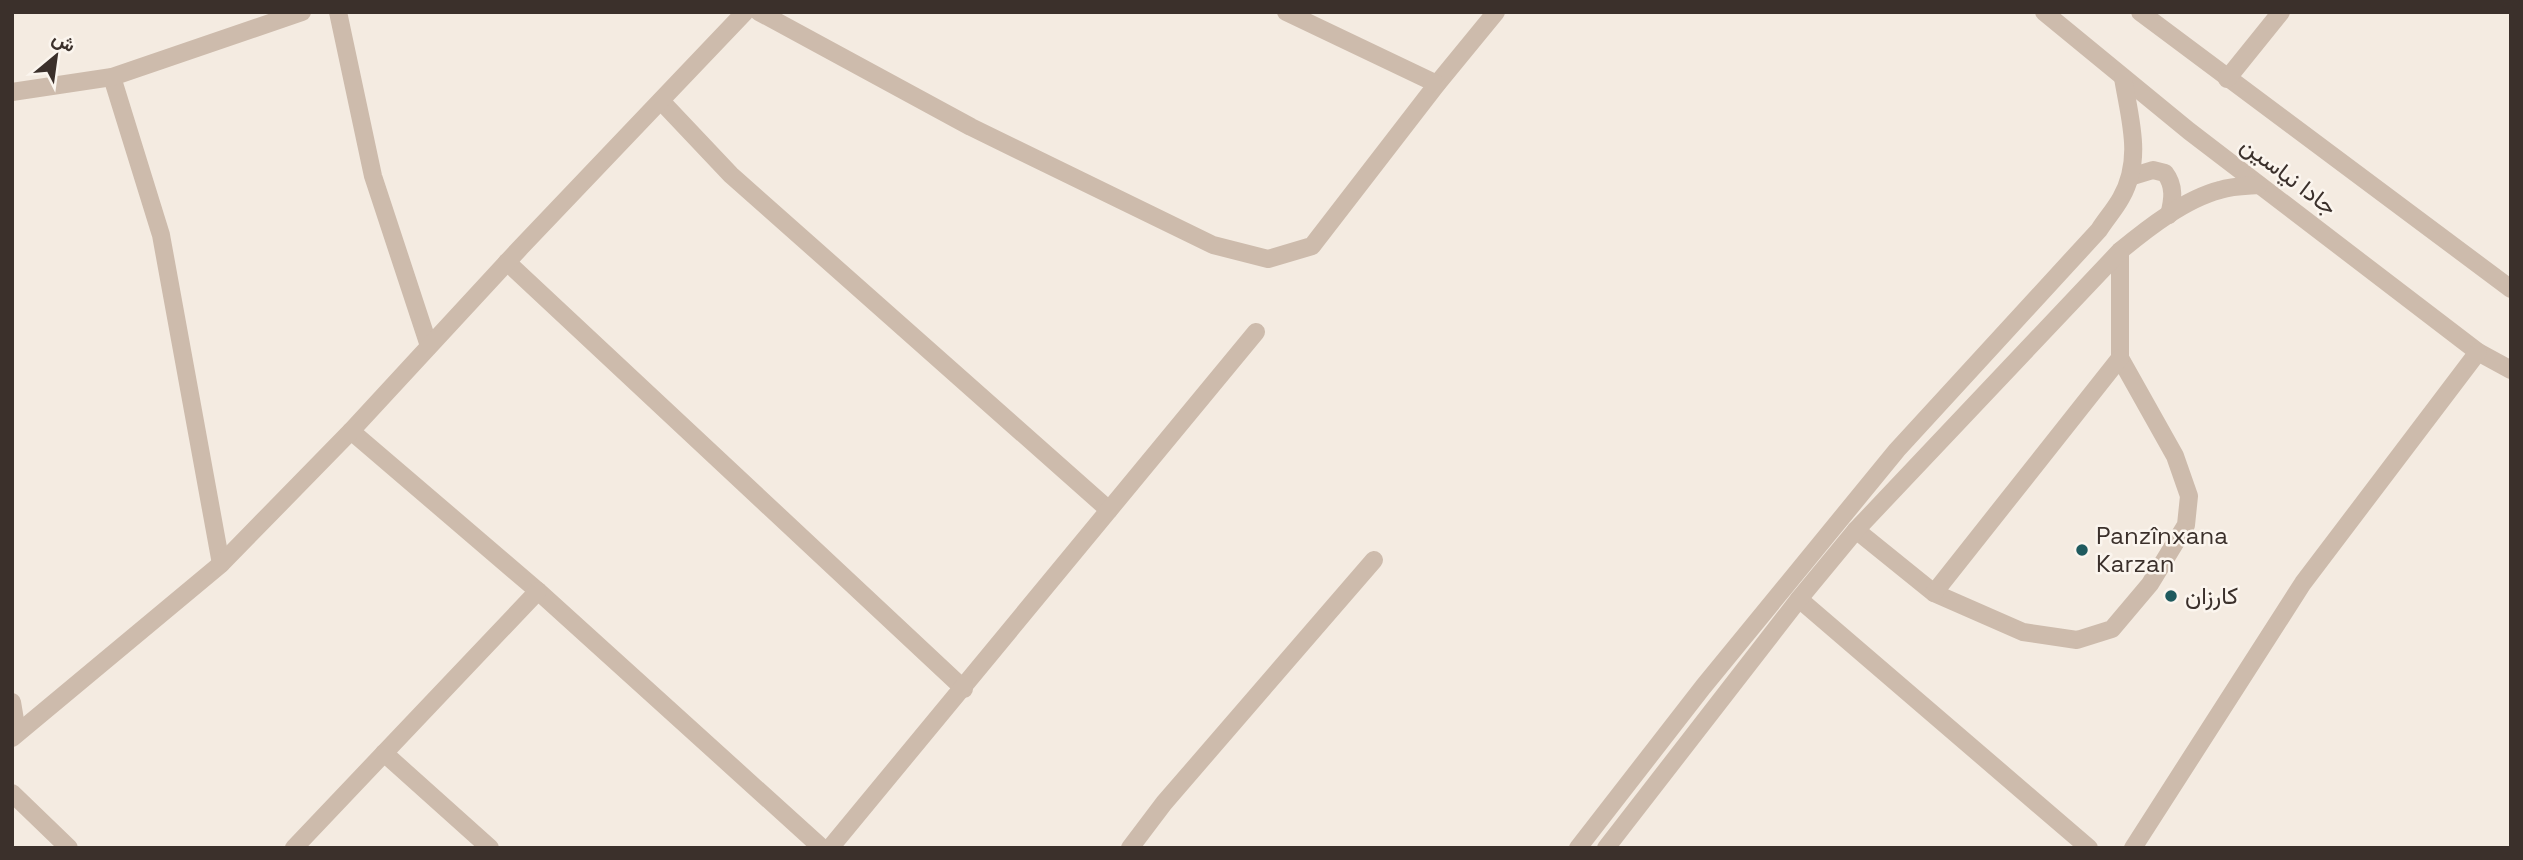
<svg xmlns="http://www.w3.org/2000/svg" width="2523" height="860" viewBox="0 0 2523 860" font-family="'Space Grotesk',Vazirmatn,sans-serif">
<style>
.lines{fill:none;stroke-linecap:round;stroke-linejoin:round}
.minor{stroke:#cdbbac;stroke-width:18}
.poi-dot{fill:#1f5a5e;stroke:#fbf5ee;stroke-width:2.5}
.labels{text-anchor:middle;stroke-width:5;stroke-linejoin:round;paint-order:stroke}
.street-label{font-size:24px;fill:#3b302b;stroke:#fbf5ee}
.poi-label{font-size:24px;fill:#3b302b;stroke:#fbf5ee;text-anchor:start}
</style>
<rect width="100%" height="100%" fill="#f4ebe1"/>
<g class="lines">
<!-- minor -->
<g class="minor">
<path d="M338,12L373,176L429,346"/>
<path d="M759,12L971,127L1213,245L1268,259L1312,246L1437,84L1496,12"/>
<path d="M1286,12L1437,84"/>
<path d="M2044,12L2189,131L2478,352L2511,370"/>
<path d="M2140,12L2511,289"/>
<path d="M112,77L161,235L221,564"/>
<path d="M2227,79L2281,12"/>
<path d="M12,92L112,77L302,12"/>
<path d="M661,101L731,175L1109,510"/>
<path d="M2130,177L2153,170L2165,173C2175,186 2173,200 2169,215"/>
<path d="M507,262L964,689"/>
<path d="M351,431L538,591L822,848"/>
<path d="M1856,530L1934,593L2023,632L2077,640L2112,629L2150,584L2186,525L2189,496L2175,456L2120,358V251"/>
<path d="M1934,593L2120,358"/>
<path d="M1799,599L2089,848"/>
<path d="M12,702L17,732"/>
<path d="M12,738L221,564L351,431L521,247L745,12"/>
<path d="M384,753L490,848"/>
<path d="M12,793L69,848"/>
<path d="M294,848L538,591"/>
<path d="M830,848L1256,332"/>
<path d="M1130,848L1164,803L1374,560"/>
<path d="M1578,848L1703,687L1897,450L2099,230C2106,219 2115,209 2121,198C2143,159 2130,120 2123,78"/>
<path d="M1606,848L1799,599L1856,530L2120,251C2148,228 2185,199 2220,190C2232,186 2246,186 2259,185"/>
<path d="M2133,848L2303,583L2478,352"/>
</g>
</g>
<!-- markers -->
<g class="poi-dot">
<circle cx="2082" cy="550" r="7"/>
<circle cx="2171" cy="596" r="7"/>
</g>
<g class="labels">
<!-- street labels -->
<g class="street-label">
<text transform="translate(2289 176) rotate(37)" y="8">جادا نیاسین</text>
</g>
<!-- poi labels -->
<g class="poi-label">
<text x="2096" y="544">Panzînxana<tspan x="2096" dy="28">Karzan</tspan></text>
<text x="2185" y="604">كارزان</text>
</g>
</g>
<!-- border -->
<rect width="2523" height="860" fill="none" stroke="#3b302b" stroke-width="28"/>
<!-- north arrow -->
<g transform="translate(56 56) rotate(29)" stroke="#fbf5ee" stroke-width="5" paint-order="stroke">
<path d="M0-5L12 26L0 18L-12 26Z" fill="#3b302b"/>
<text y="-10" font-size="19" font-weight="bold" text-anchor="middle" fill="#3b302b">ش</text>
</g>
</svg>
